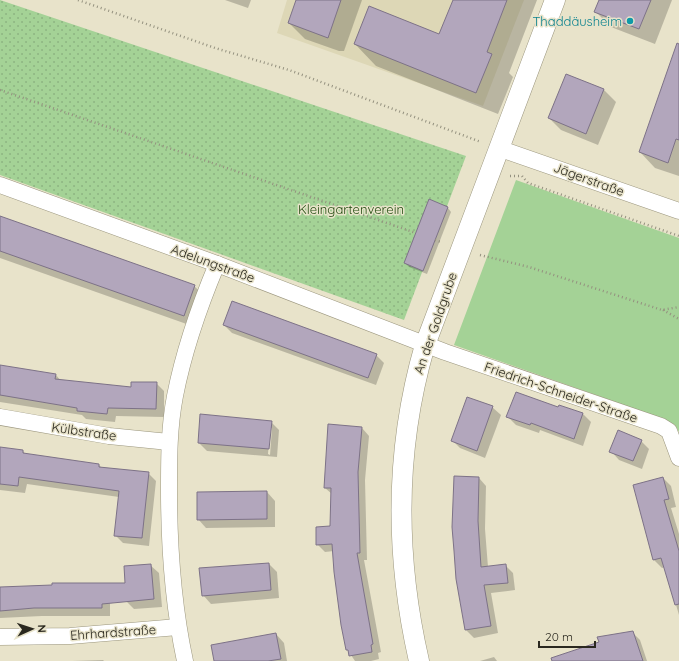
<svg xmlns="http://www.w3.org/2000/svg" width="679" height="661" viewBox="0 0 679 661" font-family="Quicksand,sans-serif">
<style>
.built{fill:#ddd7b6}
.grass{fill:url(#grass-dots)}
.park{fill:#a4d296}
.shadow{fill:#0003;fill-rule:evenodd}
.building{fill:#b2a6bc;stroke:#7d7287}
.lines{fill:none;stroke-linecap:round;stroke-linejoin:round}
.minor-casing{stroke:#9b967e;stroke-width:17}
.tertiary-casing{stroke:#9b967e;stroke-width:21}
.path{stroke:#94917f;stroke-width:2.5;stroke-dasharray:1 3;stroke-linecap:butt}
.minor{stroke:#fff;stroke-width:16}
.tertiary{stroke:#fff;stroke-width:20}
.culture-dot{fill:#0f9aa8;stroke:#e8e3ca;stroke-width:1.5}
.labels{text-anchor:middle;stroke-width:3;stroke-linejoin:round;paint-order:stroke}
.culture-label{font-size:13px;fill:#0d838f;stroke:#e8e3ca;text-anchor:end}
.street-label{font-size:13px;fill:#2a281f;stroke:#e8e3ca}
.park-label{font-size:13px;fill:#204b0e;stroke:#e8e3ca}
</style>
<defs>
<pattern id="grass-dots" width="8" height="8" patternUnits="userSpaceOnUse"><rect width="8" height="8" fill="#a4d296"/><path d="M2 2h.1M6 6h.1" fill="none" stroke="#8db481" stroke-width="1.8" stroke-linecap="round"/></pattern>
</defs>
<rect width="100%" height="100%" fill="#e8e3ca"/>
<!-- built -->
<path class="built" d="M287,0H524L483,106L277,33Z"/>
<!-- grass -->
<path class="grass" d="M0,0L466,156L404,320L0,175Z"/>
<!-- park -->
<path class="park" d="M516,180L679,238V432L675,425L661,418L454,345Z"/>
<!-- shadow -->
<g class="shadow">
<path d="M225,0H251L248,8Z"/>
<path d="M297,0H362L344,51H339L305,39L289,23Z"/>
<path d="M454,0H537L509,73L513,77L498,114L376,66L355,44L440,36Z"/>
<path d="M600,0H672L655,44L611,27L596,12Z"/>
<path d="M679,66V176L655,168L640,152Z"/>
<path d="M604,90L616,102L598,145L561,130L549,118Z"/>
<path d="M448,208L451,212L427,274L409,267L405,263Z"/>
<path d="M0,217L194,286L206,297L195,327L0,258Z"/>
<path d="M224,325L376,355L384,363L376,385L232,333Z"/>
<path d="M0,366L56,375L61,381L132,388L156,383L164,391V417L116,416L115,422L86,419L82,415L0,402Z"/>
<path d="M560,406L583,414L591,422L583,446L540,430L539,433L516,425L508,417L559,408Z"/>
<path d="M492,407L501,415L485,458L460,448L452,440Z"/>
<path d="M271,422L279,430L277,457L207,451L199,443ZM270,428H272L270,455L268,454Z"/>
<path d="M362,428L369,436L365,480L367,560H364L381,652L378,653L379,659L371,661H355L347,649L334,551L325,552L317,544L331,527L332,494L325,488Z"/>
<path d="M641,441L649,449L642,469L619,460L611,451Z"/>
<path d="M0,448L23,451L26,455L99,465L102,468L148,473L156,481L149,546L123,543L115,535L119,497L27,484L25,493L0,490Z"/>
<path d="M479,478L486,486L485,529L488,567L505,565L513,573L515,590L491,593L498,633L474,638L466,630L457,579Z"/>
<path d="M663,478L671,486L676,507L671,508L679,534V615L665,567L662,568L654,560L635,486Z"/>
<path d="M267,492L275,501V527L206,528L198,519Z"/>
<path d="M269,564L277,572L279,598L211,604L203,595Z"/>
<path d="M150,565L159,573L162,607L134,609L126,601Z"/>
<path d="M0,588L110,592V616H42L0,618Z"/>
<path d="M632,632L640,640L647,661H553Z"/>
<path d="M276,634L284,643L287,661H215Z"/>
<path d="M494,657L497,661H480Z"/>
<path d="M103,660L104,661H72Z"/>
</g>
<!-- building -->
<g class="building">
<path d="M296,0H341L328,38L288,23Z"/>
<path d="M453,0H507L487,52L492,54L476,93L354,44L369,6L439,34Z"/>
<path d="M599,0H651L639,29L594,12Z"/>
<path d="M677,43L679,44V140L676,139L668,163L639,152Z"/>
<path d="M566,74L604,89L586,134L548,118Z"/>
<path d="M429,199L448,207L423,271L404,263Z"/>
<path d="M0,216L195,285L184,316L0,251Z"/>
<path d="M232,301L377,354L368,378L223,325Z"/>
<path d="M0,365L56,374L55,379L131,387V382H157L156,409L108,408L107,414L77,411V408L0,395Z"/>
<path d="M516,392L558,407L559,405L583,413L574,439L531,423L530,425L506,417Z"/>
<path d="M467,397L493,406L477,451L451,441Z"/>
<path d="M200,414L272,421L269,449L198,443Z"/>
<path d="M328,424L362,427L358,472L360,553H357L373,644L371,645L372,652L349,656L348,650H346L341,625L334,572L332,544L316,545V527L330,526L331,488H324Z"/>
<path d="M618,430L642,440L633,461L609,452Z"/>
<path d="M0,447L23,450V453L99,464V467L149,472L142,538L114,536L119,491L19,477L18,486L0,484Z"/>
<path d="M454,476L479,477L478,521L481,567L506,564L508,583L484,585L491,626L465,630L456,579L454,551L452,527Z"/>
<path d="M663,477L669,499L664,500L679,551V604L675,605L661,558L653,560L633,485Z"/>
<path d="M267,491V519L197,520V492Z"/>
<path d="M269,563L271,590L202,596L199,568Z"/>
<path d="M151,564L154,599L102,604V608H34L0,611V587L52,585V583H125L124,566Z"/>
<path d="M633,631L643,661H552L551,658L599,642L597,637Z"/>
<path d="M276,633L281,659L268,661H214L211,645Z"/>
</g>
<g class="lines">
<!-- minor casing -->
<g class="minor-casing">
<g id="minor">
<path d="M498,148L679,211"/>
<path d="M0,185L217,264L445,352L661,426L669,431L679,458"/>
<path d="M0,417L109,436L169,442"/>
<path d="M0,637L70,636L178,627"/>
<path d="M185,661C173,605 169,547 169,490C169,458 169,427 175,396C184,350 199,307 217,264"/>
</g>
</g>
<!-- tertiary casing -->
<g class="tertiary-casing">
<path id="tertiary" d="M419,661C395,556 395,448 425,345L555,0"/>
</g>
<!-- path -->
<g class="path">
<path d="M78,0L215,48L289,70L481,142"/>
<path d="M0,90L416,233"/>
<path d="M510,176H522L528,183L679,236"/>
<path d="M435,240L441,242"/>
<path d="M480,255L529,267L662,310L679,307"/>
<path d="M663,310L679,319"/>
</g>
<!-- minor -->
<use href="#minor" class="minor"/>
<!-- tertiary -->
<use href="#tertiary" class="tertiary"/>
</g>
<!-- markers -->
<circle class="culture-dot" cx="630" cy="21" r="4"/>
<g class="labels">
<!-- culture labels -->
<g class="culture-label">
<text x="622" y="26">Thaddäusheim</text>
</g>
<!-- street labels -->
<g class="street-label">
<text transform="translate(589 179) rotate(20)" y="5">Jägerstraße</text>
<text transform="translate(213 263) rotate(20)" y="5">Adelungstraße</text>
<text transform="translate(435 323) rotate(-71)" y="5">An der Goldgrube</text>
<text transform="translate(561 392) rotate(19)" y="5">Friedrich-Schneider-Straße</text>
<text transform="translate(84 431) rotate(8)" y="5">Külbstraße</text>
<text transform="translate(113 632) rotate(-4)" y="5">Ehrhardstraße</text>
</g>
<!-- park labels -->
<g class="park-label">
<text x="351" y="214">Kleingartenverein</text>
</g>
</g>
<!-- north arrow -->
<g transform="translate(32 629) rotate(87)" stroke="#e8e3ca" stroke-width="3" paint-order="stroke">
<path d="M0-3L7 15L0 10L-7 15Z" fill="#2a281f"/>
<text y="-6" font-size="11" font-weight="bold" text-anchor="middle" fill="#2a281f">N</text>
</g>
<!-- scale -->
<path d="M539 641v6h56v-6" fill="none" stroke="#2a281f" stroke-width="2"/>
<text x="545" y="641" font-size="12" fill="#2a281f" stroke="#e8e3ca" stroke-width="3" paint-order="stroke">20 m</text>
</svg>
